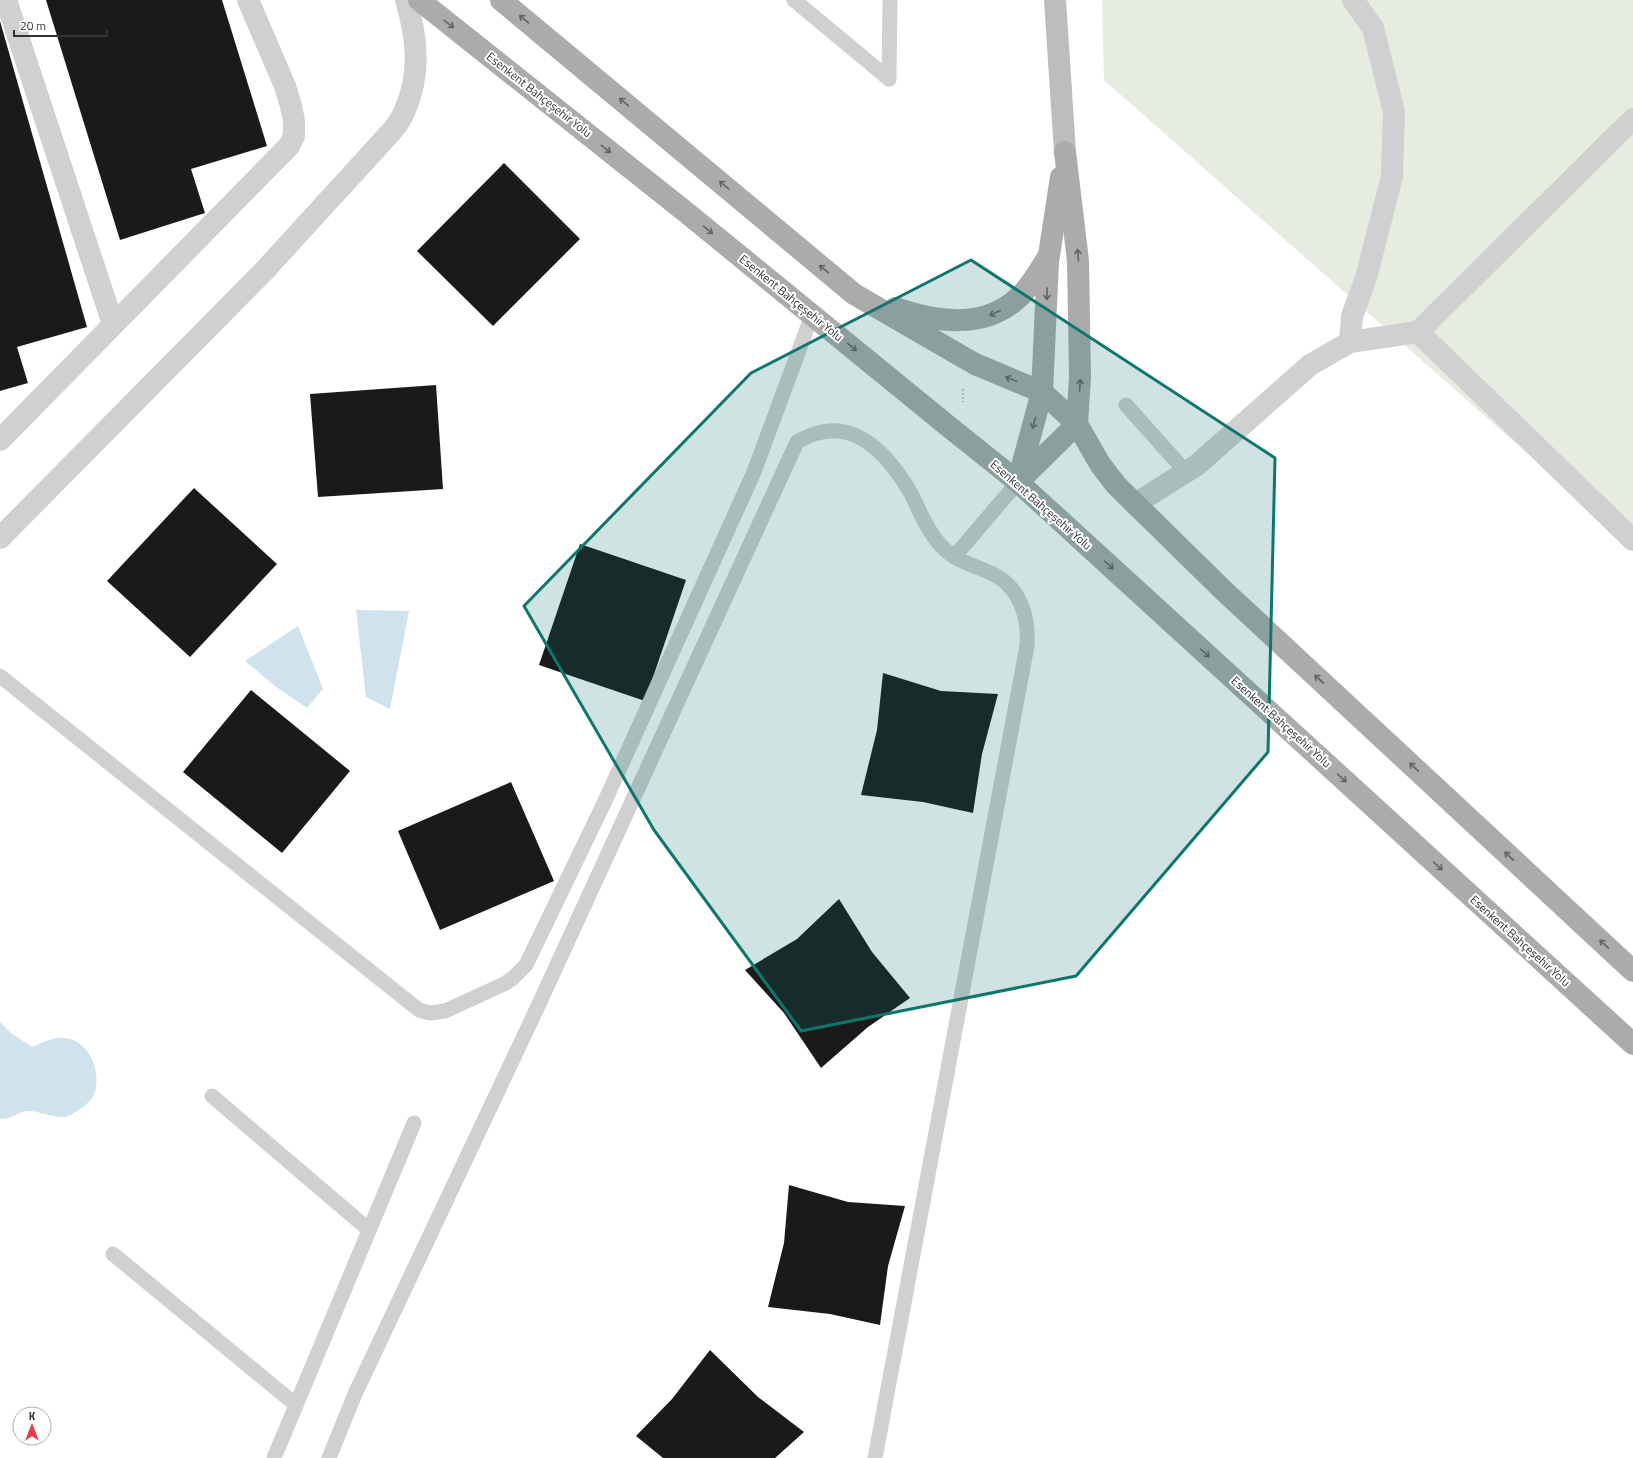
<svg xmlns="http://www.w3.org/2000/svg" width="1633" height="1458" viewBox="0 0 1633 1458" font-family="'Titillium Web',sans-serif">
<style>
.green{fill:#e6ecdf}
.water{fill:#cfe2ee}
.building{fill:#1a1a1a}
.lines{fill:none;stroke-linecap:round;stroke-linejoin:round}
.path{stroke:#cdcdcd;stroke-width:2.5;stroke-dasharray:2 2;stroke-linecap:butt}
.lane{stroke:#d0d0d0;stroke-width:15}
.street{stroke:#d0d0d0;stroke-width:22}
.secondary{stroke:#bdbdbd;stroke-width:22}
.primary{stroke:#ababab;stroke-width:22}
.oneway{stroke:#636363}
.marked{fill:#0f766e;fill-opacity:0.2;stroke:#0f766e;stroke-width:3;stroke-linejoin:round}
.labels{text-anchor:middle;stroke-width:4;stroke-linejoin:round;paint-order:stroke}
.street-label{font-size:12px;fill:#333;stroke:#fff}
</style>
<rect width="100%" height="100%" fill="#fff"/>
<!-- green -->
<path class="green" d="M1102,0H1633V551L1587,506L1104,80Z"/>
<!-- water -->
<g class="water">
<path d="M356,610L409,611L390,709L366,697Z"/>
<path d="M298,626L323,689L307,708L275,686L245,661Z"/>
<path d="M0,1022L11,1033L32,1047C40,1044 50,1039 58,1038C86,1035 102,1068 95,1092C91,1103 79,1111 68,1116C58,1120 40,1111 29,1111C19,1111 11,1120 0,1119Z"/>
</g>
<!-- building -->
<g class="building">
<path d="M46,0H222L267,146L191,169L205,213L120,240Z"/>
<path d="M0,21L87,327L17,347L28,383L0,391Z"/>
<path d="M504,163L580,239L493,326L417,251Z"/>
<path d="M436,385L443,489L318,497L310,394Z"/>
<path d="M194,488L277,564L190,657L107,581Z"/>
<path d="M580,544L686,580L645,701L539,665Z"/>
<path d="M883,673L941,691L998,694L982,754L973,813L923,802L861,795L877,730Z"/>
<path d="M251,690L350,771L282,853L183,772Z"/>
<path d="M511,782L554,881L440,930L398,831Z"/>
<path d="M839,899L872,952L910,998L868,1027L821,1068L784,1013L745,970L797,939Z"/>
<path d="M789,1185L848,1202L905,1206L888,1266L880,1325L830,1314L768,1307L784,1243Z"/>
<path d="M710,1350L758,1397L804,1432L775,1458H663L636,1436L672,1399Z"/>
</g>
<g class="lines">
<!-- path -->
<path class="path" d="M963,389V402"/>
<!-- lane -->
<g class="lane">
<path d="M794,0L889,79"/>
<path d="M889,79L890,0"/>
<path d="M1126,405L1186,472"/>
<path d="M954,557L1018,482"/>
<path d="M0,676L419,1010L430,1013L445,1011L504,984L513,978L526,965L605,801L754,472L812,315"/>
<path d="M212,1096L368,1229"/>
<path d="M113,1254L296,1405"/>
<path d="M274,1458L414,1123"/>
<path d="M329,1458L355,1394L539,1004L797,442C847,412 883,447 909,490C920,510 926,530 942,547C957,562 977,566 995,575C1021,589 1029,619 1027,646L875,1458"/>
</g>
<!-- street -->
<g class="street">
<path d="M6,0L113,324"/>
<path d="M1418,332L1633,540"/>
<path d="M1350,342L1352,316L1366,278L1392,176L1394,112L1373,28L1353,0"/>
<path d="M0,440L289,146L294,136V121L291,106L285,86L248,0"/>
<path d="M1135,504L1197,465L1310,365L1350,342L1418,332L1633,119"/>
<path d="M0,538L264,271L392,131C397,125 402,118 405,110C421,74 417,37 406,0"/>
</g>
<!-- secondary -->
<path class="secondary" d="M1055,0L1065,152"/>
<!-- primary -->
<g class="primary">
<path d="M419,0L687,213L948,426L1018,482L1633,1044"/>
<path d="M501,0L854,294L975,364L1042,392L1077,424L1100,464L1116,485L1223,590L1633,971"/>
<path d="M895,308C936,322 984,330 1019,297C1031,286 1039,271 1048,257"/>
<path d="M1018,481L1042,392L1048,262L1061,177"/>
<path d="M1018,482L1077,424L1080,377L1078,261L1065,152"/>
</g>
</g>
<!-- one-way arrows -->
<defs><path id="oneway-shaft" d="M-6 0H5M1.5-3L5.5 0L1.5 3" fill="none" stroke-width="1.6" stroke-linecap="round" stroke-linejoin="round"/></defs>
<g class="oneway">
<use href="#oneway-shaft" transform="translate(524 19) rotate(-140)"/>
<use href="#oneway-shaft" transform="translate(449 24) rotate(38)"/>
<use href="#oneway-shaft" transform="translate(624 102) rotate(-140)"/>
<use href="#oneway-shaft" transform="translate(606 149) rotate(38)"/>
<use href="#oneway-shaft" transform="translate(724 185) rotate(-140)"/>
<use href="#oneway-shaft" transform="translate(708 230) rotate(39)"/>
<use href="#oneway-shaft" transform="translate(1078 255) rotate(-94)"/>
<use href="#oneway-shaft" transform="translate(824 269) rotate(-140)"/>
<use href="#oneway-shaft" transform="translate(1047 294) rotate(92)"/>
<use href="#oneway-shaft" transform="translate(995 313) rotate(155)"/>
<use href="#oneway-shaft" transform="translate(852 347) rotate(39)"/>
<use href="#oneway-shaft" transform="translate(1011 379) rotate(-158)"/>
<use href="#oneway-shaft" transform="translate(1080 385) rotate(-86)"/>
<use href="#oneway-shaft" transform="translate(1034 423) rotate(105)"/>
<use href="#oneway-shaft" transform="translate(1109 565) rotate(42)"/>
<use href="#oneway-shaft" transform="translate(1205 653) rotate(42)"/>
<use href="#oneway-shaft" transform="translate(1319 679) rotate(-137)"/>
<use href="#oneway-shaft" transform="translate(1414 767) rotate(-137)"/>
<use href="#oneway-shaft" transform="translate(1342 778) rotate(42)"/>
<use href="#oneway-shaft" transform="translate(1509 856) rotate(-137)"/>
<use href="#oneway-shaft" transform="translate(1438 866) rotate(42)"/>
<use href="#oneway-shaft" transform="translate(1604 944) rotate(-137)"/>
</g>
<!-- marked area -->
<path class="marked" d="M971,260L1275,458L1268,752L1076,976L801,1031L654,830L524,606L751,373Z"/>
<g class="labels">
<!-- street labels -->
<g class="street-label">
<text transform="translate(539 95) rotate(38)" y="4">Esenkent Bahçeşehir Yolu</text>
<text transform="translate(791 298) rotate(39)" y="4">Esenkent Bahçeşehir Yolu</text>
<text transform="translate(1041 505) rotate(41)" y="4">Esenkent Bahçeşehir Yolu</text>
<text transform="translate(1281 722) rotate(42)" y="4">Esenkent Bahçeşehir Yolu</text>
<text transform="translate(1520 941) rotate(42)" y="4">Esenkent Bahçeşehir Yolu</text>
</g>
</g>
<!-- north arrow -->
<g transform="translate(32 1426)"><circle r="19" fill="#ffffff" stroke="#adadad"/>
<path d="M0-3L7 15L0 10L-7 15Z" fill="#e63946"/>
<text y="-6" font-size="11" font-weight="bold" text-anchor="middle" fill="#333333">K</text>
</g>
<!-- scale -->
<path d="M14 30v6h93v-6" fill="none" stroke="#333333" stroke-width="2"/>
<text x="20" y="30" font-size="12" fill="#333333" stroke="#ffffff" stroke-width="3" paint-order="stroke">20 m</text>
</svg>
